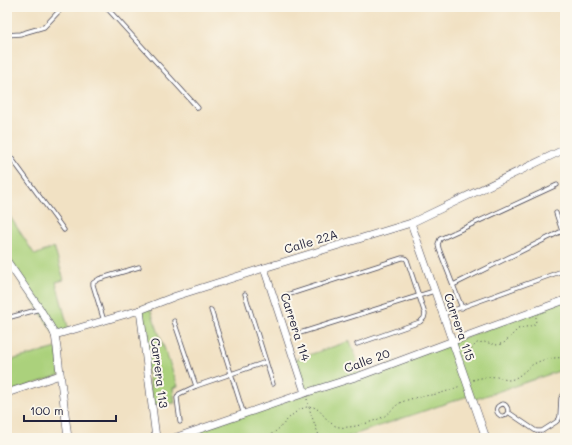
<svg xmlns="http://www.w3.org/2000/svg" width="572" height="445" viewBox="0 0 572 445" font-family="Mali,sans-serif">
<style>
.green{fill:#abd17b;stroke:#667a5b}
.lines{fill:none;stroke-linecap:round;stroke-linejoin:round}
.service-casing{stroke:#413f4f;stroke-width:5}
.minor-casing{stroke:#413f4f;stroke-width:8}
.path{stroke:#413f4f;stroke-width:1;stroke-dasharray:1 3;stroke-linecap:butt}
.service{stroke:#fff;stroke-width:3.5}
.minor{stroke:#fff;stroke-width:7}
.labels{text-anchor:middle;stroke-width:4;stroke-linejoin:round;paint-order:stroke}
.street-label{font-size:12px;fill:#22223b;stroke:#fbf7ec}
</style>
<rect width="100%" height="100%" fill="#fbf7ec"/>
<filter id="ink" filterUnits="userSpaceOnUse"><feTurbulence type="fractalNoise" baseFrequency=".025" numOctaves="2"/><feDisplacementMap in="SourceGraphic" scale="8" xChannelSelector="R" yChannelSelector="G"/><feConvolveMatrix kernelMatrix="1 2 1 2 8 2 1 2 1" color-interpolation-filters="sRGB"/></filter>
<filter id="wash" filterUnits="userSpaceOnUse"><feTurbulence type="fractalNoise" baseFrequency=".012" numOctaves="4" result="noise"/><feDisplacementMap in="SourceGraphic" scale="16" xChannelSelector="R" yChannelSelector="G"/><feGaussianBlur stdDeviation="0.9" result="paint"/><feColorMatrix in="noise" values="0 0 0 0 0 0 0 0 0 0 0 0 0 0 0 0 0 1.4 0 .05"/><feComposite in="paint" operator="in"/></filter>
<g filter="url(#wash)">
<rect width="100%" height="100%" fill="#f1e1c3"/>
<!-- green -->
<g class="green">
<path d="M7,212L35,255L54,247L64,280L56,282L69,331L55,335L7,261Z"/>
<path d="M565,300V369L473,400L471,395L344,438H174L305,394L294,360L350,341L362,375Z"/>
<path d="M149,306L178,386L173,388L175,403L152,405L140,310Z"/>
<path d="M57,348L60,375L7,393V361Z"/>
</g>
</g>
<g filter="url(#ink)">
<g class="lines">
<!-- service casing -->
<g class="service-casing">
<g id="service">
<path d="M106,7L198,108"/>
<path d="M7,35L20,34L44,27L63,7"/>
<path d="M7,152L64,230"/>
<path d="M556,213L565,240"/>
<path d="M453,285L562,231"/>
<path d="M245,294L273,384"/>
<path d="M287,295L402,258H405L407,260L425,314L424,318L420,322L357,344"/>
<path d="M462,308L439,249L438,244L440,239L557,185"/>
<path d="M211,310L244,415"/>
<path d="M443,314L565,270"/>
<path d="M7,318L40,309"/>
<path d="M104,321L93,285V283L99,279L139,267"/>
<path d="M174,321L196,386"/>
<path d="M300,333L434,291"/>
<path d="M508,412C502,423 491,409 500,405C505,402 508,407 508,412L536,431H542L556,422L559,419L560,416L561,398L565,393"/>
<path d="M180,422L177,398L179,394L196,386L266,362"/>
<path d="M478,438L485,436"/>
</g>
</g>
<!-- minor casing -->
<g class="minor-casing">
<g id="minor">
<path d="M411,223L486,438"/>
<path d="M7,261L40,309L52,329L55,335L57,348L68,438"/>
<path d="M264,268L305,393"/>
<path d="M140,310L156,438"/>
<path d="M55,335L140,310L176,296L264,268L411,223L565,149"/>
<path d="M7,393L60,375"/>
<path d="M174,438L305,393L362,375L453,341L565,300"/>
</g>
</g>
<!-- path -->
<g class="path">
<path d="M466,360L473,347L477,343L484,342L497,345L504,343L518,329L534,325L536,321V317"/>
<path d="M473,380C480,378 489,376 497,377C501,378 505,380 509,380C518,379 525,370 532,365C542,359 554,357 565,358"/>
<path d="M307,399C310,413 315,425 320,438"/>
<path d="M256,438C263,436 271,436 276,431C286,423 293,410 307,407C318,404 323,417 331,423C335,427 342,428 348,427C356,427 375,421 383,417C390,413 395,405 402,402C414,397 425,396 437,394C446,392 453,389 460,386"/>
</g>
<!-- service -->
<use href="#service" class="service"/>
<!-- minor -->
<use href="#minor" class="minor"/>
</g>
</g>
<g class="labels">
<!-- street labels -->
<g class="street-label">
<text transform="translate(311 242) rotate(-17)" y="4">Calle 22A</text>
<text transform="translate(295 327) rotate(72)" y="4">Carrera 114</text>
<text transform="translate(459 327) rotate(71)" y="4">Carrera 115</text>
<text transform="translate(367 361) rotate(-20)" y="4">Calle 20</text>
<text transform="translate(159 373) rotate(83)" y="4">Carrera 113</text>
</g>
</g>
<!-- margin -->
<rect width="572" height="445" fill="none" stroke="#fbf7ec" stroke-width="24"/>
<!-- scale -->
<path d="M24 415v6h92v-6" fill="none" stroke="#22223b" stroke-width="2"/>
<text x="30" y="415" font-size="12" fill="#22223b" stroke="#fbf7ec" stroke-width="3" paint-order="stroke">100 m</text>
</svg>
